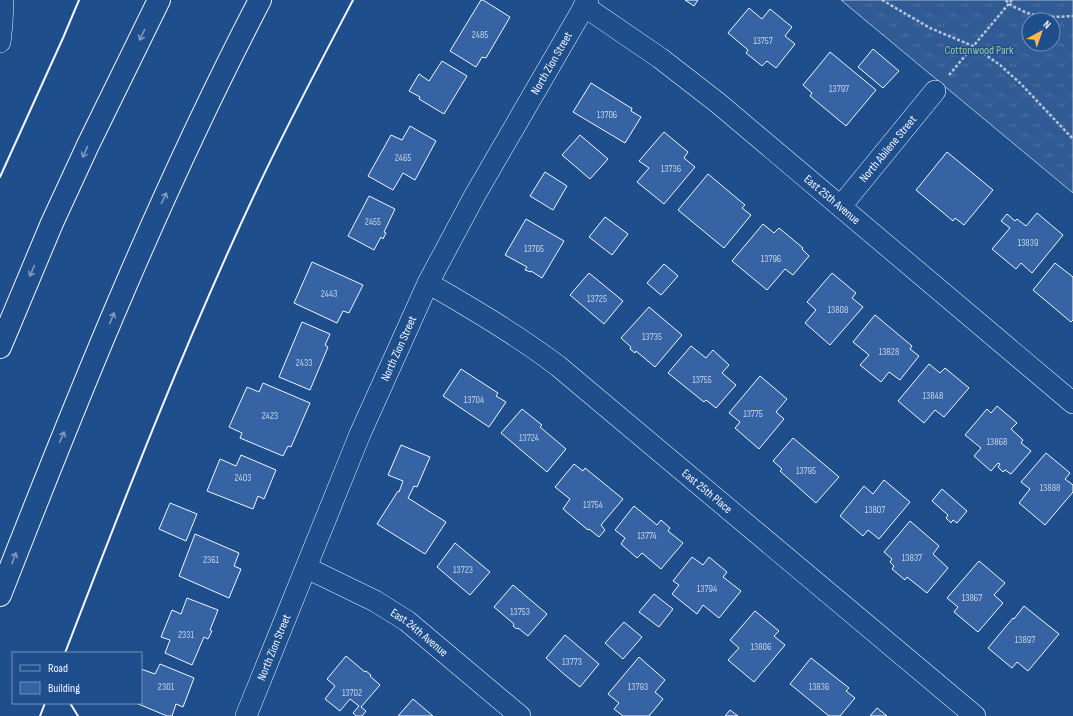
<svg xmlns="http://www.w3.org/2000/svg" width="1073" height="716" viewBox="0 0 1073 716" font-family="'Sofia Sans Condensed',sans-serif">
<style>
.grass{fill:url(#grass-tufts);stroke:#a8bbd7;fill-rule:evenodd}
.building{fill:#3563a3;stroke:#f2f6ff}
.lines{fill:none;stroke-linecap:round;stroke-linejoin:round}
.street-casing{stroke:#f2f6ff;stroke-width:22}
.highway-casing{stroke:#f2f6ff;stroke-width:24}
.path{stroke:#b3c4dc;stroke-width:2.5;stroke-dasharray:3 2;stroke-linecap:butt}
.street{stroke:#1f4e8c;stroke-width:21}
.highway{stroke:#1f4e8c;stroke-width:22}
.wall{stroke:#f2f6ff;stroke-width:2}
.oneway{stroke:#7e9ac0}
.labels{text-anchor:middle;stroke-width:3;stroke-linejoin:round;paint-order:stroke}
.number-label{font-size:10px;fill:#c3d1e8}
.park-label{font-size:12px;fill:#97c8a6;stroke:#1f4e8c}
.street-label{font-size:12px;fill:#f2f6ff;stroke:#1f4e8c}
</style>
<defs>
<pattern id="grass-tufts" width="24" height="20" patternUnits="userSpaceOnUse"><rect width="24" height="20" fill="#305b95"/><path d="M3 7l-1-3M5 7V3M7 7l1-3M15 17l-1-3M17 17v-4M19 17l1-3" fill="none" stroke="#4e73a5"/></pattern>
</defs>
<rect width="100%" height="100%" fill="#1f4e8c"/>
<!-- grass -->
<path class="grass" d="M841,0H1073V193ZM1029,20H1053V44H1029Z"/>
<!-- building -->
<g class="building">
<path d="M481,0H483L510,17L486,58L482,57L476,67L450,51Z"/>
<path d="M685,0H698L694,6Z"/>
<path d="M749,8L762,19L770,9L792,27L785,36L795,44L776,68L767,61L762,66L746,53L748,50L728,33Z"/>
<path d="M873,49L899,71L883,88L858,67Z"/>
<path d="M830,52L876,90L846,126L810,96L812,93L803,85Z"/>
<path d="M442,61L467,76L444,114L419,99L420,97L409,91L419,74L429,81Z"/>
<path d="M591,83L631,108H632L631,111L641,117L625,143L573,112Z"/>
<path d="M410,126L436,141L415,180L403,173L393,190L368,176L391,135L402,140Z"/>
<path d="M664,132L688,152L684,158L695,167L664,204L637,182L649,168L639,161Z"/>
<path d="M580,135L608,159L590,179L562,155Z"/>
<path d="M947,152L993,190L964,225L955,218L953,221L916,190Z"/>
<path d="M545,172L567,186L553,210L530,196Z"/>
<path d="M708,174L745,205L742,208L751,215L724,248L678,210Z"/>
<path d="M369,196L395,209L384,232L386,233L383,239L381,237L374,250L348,236Z"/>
<path d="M1037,213L1063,235L1032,273L1021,263L1016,269L992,249L1010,228L1001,221L1007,214L1015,221L1017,219L1026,226Z"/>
<path d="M605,217L628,234L612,255L589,237Z"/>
<path d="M526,219L564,241L542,278L531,271V272L525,270L527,267L505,255Z"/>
<path d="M763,224L774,233L779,228L803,248L802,249L809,256L793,275L785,269L767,290L732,261Z"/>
<path d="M312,262L363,285L349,313L343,311L337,323L294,303Z"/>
<path d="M1055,263L1073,277V320L1071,322L1033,290Z"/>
<path d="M664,264L678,276L661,295L647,283Z"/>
<path d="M589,273L623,301L604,324L570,295Z"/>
<path d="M832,273L856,293L852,298L863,307L830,345L805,323L816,310L807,302Z"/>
<path d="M649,307L682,335L655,367L636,351L635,353L630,349L631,347L621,338Z"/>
<path d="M875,315L912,346L910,349L919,356L900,380L889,372L881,382L860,365L869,355L853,342Z"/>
<path d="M302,322L330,334L325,345L328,347L310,390L279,377Z"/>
<path d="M691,346L706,358L713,350L729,365L722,373L736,385L716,408L706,400L704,402L668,373Z"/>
<path d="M929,364L940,373L945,368L969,388L944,417L935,410L924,423L898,401Z"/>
<path d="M461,369L498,393L496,396L506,402L489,427L443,396Z"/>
<path d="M760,376L787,399L776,412L784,419L759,449L735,428L740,422L729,413Z"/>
<path d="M263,383L310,403L291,447L288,446L283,456L240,438L242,433L229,427L247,387L259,392Z"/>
<path d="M997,406L1017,423L1011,429L1023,440L1021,443L1031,451L1011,474L1005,470L1003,472L998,467L1000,464L998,463L991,471L974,456L981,448L965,435L987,409L991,413Z"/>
<path d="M522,409L542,425L540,427L566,449L547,472L501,433Z"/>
<path d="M793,438L839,477L816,503L780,471L782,469L773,461Z"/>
<path d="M401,445L430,457L417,487L414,486L408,498L446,522L425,554L377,524L398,491L399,492L403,481L388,475Z"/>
<path d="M1046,453L1070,473L1065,479L1073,485V492L1045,525L1019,503L1030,489L1021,482Z"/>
<path d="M241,455L276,470L264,499L258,496L253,509L207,491L220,459L236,466Z"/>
<path d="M574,464L583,471L585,468L623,499L601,525L605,530L599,537L589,529L588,530L563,509L570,499L555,487Z"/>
<path d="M884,480L910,502L879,539L868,530L863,536L840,516L864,486L873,494Z"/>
<path d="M942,489L967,511L957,523L953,520L951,523L946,518L948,515L932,501Z"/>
<path d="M170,503L197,514L186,541L159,529Z"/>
<path d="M634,506L657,525L661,520L670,528L668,531L683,543L661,569L642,553L637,558L621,544L625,538L615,530Z"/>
<path d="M910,521L939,546L933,554L948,568L927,593L907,577L905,580L892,569L894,566L890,562L892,559L884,552Z"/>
<path d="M195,534L239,553L234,566L241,569L229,598L179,576Z"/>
<path d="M455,543L490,572L470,595L437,567Z"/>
<path d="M692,557L703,565L709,557L727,572L723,577L741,591L719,618L703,605L697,614L672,594L679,585L673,581Z"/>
<path d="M979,561L1005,583L994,595L1003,603L978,632L954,612L958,607L947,598Z"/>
<path d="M513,585L547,614L528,636L518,628L517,629L513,626L514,624L494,607Z"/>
<path d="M654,594L673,609L659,627L639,612Z"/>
<path d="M187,598L218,610L210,630L212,631L208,639L204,637L192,665L165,653L170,640L161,637L172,610L181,614Z"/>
<path d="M1024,606L1059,634L1028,671L1017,662L1012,668L988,648L1013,618L1014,619Z"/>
<path d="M755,611L779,631L774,636L785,645L754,682L728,660L739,648L730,640Z"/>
<path d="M624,622L642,637L623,659L605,643Z"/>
<path d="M565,635L599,664L580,687L565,675L546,658Z"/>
<path d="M346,656L365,672L366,671L371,675L370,676L380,685L361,707L366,711L362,716H356L353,713L359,706L350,699L340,711L325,699L335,686L327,679Z"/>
<path d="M639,657L665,680L655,692L663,699L649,716H623L614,709L619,703L608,694Z"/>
<path d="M811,658L849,688L846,691L855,698L840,716H829L790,684Z"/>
<path d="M160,664L194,678L183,707L176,704L172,716H167L136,703H141V669L155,674Z"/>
<path d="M413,699L433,716H398Z"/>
<path d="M877,708L886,715L887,716H870Z"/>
<path d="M730,710L738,716H725Z"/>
</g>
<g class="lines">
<!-- street casing -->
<g class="street-casing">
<g id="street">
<path id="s1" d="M584,6L660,58L718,103L1073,403"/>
<path d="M0,42L2,24L3,0"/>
<path id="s2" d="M841,206L935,91"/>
<path id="s3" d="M428,283C473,309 517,335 558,366L975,716"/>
<path id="s4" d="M307,568L375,601L407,621L520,716"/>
<path id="s5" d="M246,716L360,434L428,283L475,195L588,0"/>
</g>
</g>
<!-- highway casing -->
<g class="highway-casing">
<g id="highway">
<path d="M0,347L52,223L88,145L159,0"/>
<path d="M0,595C79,393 160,192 260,0"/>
</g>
</g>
<!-- path -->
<g class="path">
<path d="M882,0L930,28L973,46L1000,65L1021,84L1073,139"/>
<path d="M1006,0C1009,5 1014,7 1019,9C1037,19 1054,17 1073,16"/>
<path d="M949,75L1012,0"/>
</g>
<!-- street -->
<use href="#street" class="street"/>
<!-- highway -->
<use href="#highway" class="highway"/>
<!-- wall -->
<g class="wall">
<path d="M0,177L63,38L79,0"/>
<path d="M65,653C125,497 186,340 257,189C287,125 320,63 353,0"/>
<path d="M70,703L78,716"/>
<path d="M40,716L45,703"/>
</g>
</g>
<!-- one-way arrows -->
<defs><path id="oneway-shaft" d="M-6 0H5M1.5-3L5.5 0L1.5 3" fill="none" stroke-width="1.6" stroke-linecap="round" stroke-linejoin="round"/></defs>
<g class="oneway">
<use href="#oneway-shaft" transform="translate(142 35) rotate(116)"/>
<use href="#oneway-shaft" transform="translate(85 152) rotate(115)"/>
<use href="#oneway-shaft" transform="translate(164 198) rotate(-65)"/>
<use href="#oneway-shaft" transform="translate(32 271) rotate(113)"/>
<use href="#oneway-shaft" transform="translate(112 318) rotate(-67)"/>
<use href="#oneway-shaft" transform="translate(62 437) rotate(-67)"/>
<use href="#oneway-shaft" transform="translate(14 558) rotate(-69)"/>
</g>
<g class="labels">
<!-- number labels -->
<g class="number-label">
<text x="480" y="38">2485</text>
<text x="763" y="44">13757</text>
<text x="839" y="92">13797</text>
<text x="607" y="118">13706</text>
<text x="403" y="161">2465</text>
<text x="671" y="172">13736</text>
<text x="373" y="225">2455</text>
<text x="1028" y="246">13839</text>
<text x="534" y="252">13705</text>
<text x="771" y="262">13796</text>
<text x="329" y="297">2443</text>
<text x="597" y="302">13725</text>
<text x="838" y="313">13808</text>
<text x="652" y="340">13735</text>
<text x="889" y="355">13828</text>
<text x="304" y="366">2433</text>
<text x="702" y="383">13755</text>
<text x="933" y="399">13848</text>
<text x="474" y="403">13704</text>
<text x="753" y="417">13775</text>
<text x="270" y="419">2423</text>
<text x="529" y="441">13724</text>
<text x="997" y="445">13868</text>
<text x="806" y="474">13795</text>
<text x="243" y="481">2403</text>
<text x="1050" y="491">13888</text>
<text x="593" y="508">13754</text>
<text x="875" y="513">13807</text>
<text x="647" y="539">13774</text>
<text x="912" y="561">13837</text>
<text x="211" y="563">2361</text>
<text x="463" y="573">13723</text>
<text x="707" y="592">13794</text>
<text x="972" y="601">13867</text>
<text x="520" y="615">13753</text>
<text x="186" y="638">2331</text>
<text x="1025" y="643">13897</text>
<text x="761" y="650">13806</text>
<text x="572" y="665">13773</text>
<text x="166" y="690">2301</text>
<text x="638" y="690">13793</text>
<text x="819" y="690">13836</text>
<text x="352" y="696">13702</text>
</g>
<!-- park labels -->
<g class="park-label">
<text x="979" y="54">Cottonwood Park</text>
</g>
<!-- street labels -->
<g class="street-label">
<text dy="4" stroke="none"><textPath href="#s5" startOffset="722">North Zion Street</textPath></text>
<text dy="4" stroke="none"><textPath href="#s2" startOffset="74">North Abilene Street</textPath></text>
<text dy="4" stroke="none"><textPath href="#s1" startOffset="315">East 25th Avenue</textPath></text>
<text dy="4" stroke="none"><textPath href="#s5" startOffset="398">North Zion Street</textPath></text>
<text dy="4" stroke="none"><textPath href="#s3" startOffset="349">East 25th Place</textPath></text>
<text dy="4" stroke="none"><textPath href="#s4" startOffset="130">East 24th Avenue</textPath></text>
<text dy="4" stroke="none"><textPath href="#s5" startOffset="74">North Zion Street</textPath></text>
</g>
</g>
<!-- legend -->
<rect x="12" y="652" width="130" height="52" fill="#1f4e8c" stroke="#7391ba"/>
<rect x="20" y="665" width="20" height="6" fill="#1f4e8c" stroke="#7391ba"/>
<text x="48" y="672" font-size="12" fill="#f2f6ff">Road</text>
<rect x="20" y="682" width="20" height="12" fill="#3563a3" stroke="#7391ba"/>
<text x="48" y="692" font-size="12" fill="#f2f6ff">Building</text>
<!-- north arrow -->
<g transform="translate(1041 32) rotate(40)"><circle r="19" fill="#1f4e8c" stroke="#7391ba"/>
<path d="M0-3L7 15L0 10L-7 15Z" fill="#ffb74d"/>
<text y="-6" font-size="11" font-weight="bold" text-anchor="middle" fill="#f2f6ff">N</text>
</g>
</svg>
